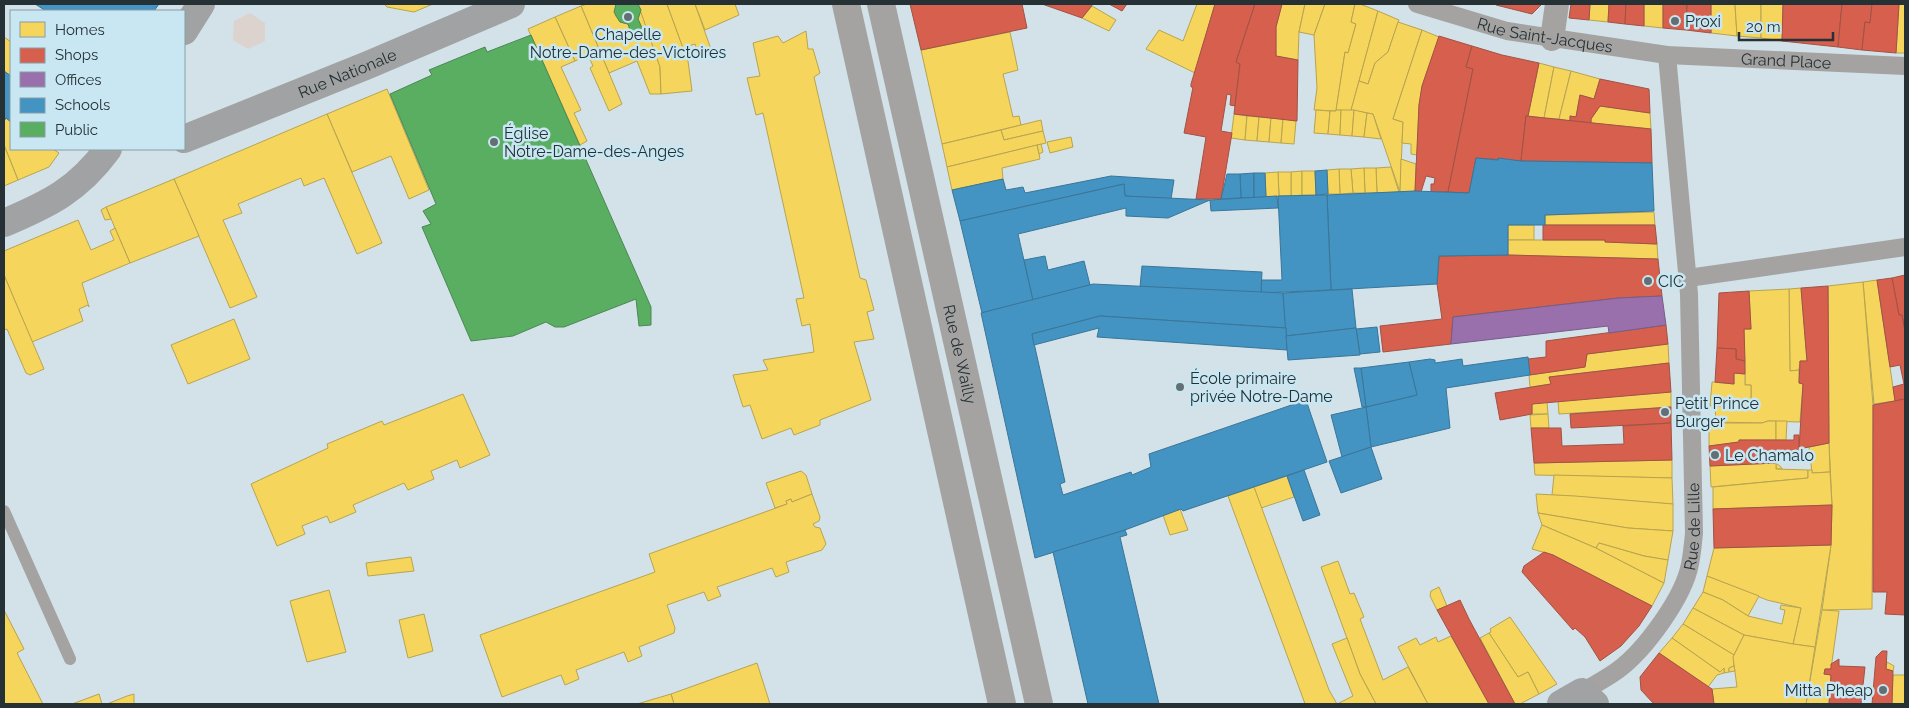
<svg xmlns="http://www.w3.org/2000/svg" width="1909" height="708" viewBox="0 0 1909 708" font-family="Raleway,sans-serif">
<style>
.green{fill:#dcd3cf}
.homes{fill:#f6d55c;stroke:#b7a450}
.shops{fill:#d6604d;stroke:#a15246}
.offices{fill:#9970ab;stroke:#765d88}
.schools{fill:#4393c3;stroke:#3a7698}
.public{fill:#5aae61;stroke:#4a8854}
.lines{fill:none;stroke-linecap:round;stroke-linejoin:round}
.service{stroke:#a4a3a2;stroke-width:12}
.pedestrian{stroke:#a4a3a2;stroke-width:18}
.minor{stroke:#a4a3a2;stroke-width:24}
.tertiary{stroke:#a4a3a2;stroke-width:28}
.secondary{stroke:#a1a2a3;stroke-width:28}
.poi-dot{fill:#626f74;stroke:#c8e7f2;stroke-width:2}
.labels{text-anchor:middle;stroke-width:5;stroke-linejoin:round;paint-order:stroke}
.poi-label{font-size:16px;fill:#253135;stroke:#c8e7f2;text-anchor:start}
.street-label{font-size:16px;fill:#253135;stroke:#c8e7f2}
</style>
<rect width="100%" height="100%" fill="#d2e2e8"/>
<!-- green -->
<path class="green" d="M250,13L265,23V41L248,49L233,40L234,21Z"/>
<!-- homes -->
<g class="homes">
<path d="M384,4H433L414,12L387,7Z"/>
<path d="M587,4H616L615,15L620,22L628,24L631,33L642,28L638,19L641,10L660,67L661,94H650L637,61L609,73L581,6Z"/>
<path d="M638,4H667L688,61L692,91L661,94L660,67Z"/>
<path d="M667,4H695L712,52L699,57L695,44L683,48Z"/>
<path d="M695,4H735L739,15L705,30Z"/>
<path d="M1197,4H1215L1195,73L1146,49L1159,30L1183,41Z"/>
<path d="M1282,4H1305L1299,32L1298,60L1276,56V27Z"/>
<path d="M1305,4H1325L1314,35L1299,32Z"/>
<path d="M1325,4H1355L1351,22L1356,24L1348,53L1345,52L1336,111L1314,110L1317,88L1314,35Z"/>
<path d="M1355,4H1360L1378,11L1351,111L1336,110L1345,52L1348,53L1356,24L1351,22Z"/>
<path d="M1590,4H1609L1608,22L1589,20Z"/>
<path d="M1644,4H1663V28L1644,26Z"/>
<path d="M1711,4H1735L1737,36L1711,33Z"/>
<path d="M1735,4H1761V38L1737,36Z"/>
<path d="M1761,4H1783L1782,41L1761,38Z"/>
<path d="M1899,4H1905V53H1896Z"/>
<path d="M581,6L622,104L609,111L590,68L593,66L588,55L575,61L555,17Z"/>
<path d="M1092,6L1116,20L1109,31L1082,18Z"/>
<path d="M1378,11L1399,20L1388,52L1375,63L1368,84L1359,81Z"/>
<path d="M555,17L575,61L561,67L581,110L574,113L587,141L580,145L528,29Z"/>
<path d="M1398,22L1422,30L1393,119L1403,122L1400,192L1373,114L1351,110L1359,81L1368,84L1375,63L1388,52Z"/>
<path d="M1422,30L1439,37L1422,86L1419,105L1417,155L1411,154V144L1402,143L1403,122L1393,119Z"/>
<path d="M806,31L808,49H813L820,73L814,77L860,278L866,280L874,310L867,312L874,339L854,342L871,400L820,420V425L794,435L791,428L762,439L750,405L743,407L733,375L768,370L763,360L814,352L810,324L802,326L796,299L804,298L763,113L756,115L747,78L760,76L753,43L778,36L783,43Z"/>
<path d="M1010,32L1018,70L1003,74L1013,117L1019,116L1021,125L942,144L921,50Z"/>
<path d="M4,37L11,42V76L4,71Z"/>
<path d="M1539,63L1554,67L1544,118L1528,116Z"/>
<path d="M1554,67L1571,71L1559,119L1544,118Z"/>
<path d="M1571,71L1600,79L1594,99L1580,95L1576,117L1570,116V121L1559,119Z"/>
<path d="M387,89L429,190L409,199L391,156L352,172L327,114Z"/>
<path d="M1600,106L1650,113L1651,129L1591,123V119Z"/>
<path d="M1316,110L1330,111L1328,134L1314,133Z"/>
<path d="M1336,110H1341L1340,135L1328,134L1330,111H1336Z"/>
<path d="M1341,110H1354L1352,136L1340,135Z"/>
<path d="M1354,110L1367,113L1364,137L1352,136Z"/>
<path d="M1367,113L1373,114L1381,139L1364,137Z"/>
<path d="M327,114L382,243L357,254L324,178L304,186L301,178L238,204L242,213L223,220L257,297L230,308L174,179Z"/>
<path d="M1234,114L1247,116L1245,140L1231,138Z"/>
<path d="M1247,116L1259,117L1257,141L1245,140Z"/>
<path d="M1259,117L1271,118L1269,142L1257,141Z"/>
<path d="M6,118L11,122V149H53L59,153L49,167L18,180L4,145V121Z"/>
<path d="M1271,118L1283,119L1281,143L1269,142Z"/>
<path d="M1283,119L1296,121L1294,144L1281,143Z"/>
<path d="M1041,120L1043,131L1004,140L1001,130Z"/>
<path d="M1001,130L1004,140L1043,131L1046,143L947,167L942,144Z"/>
<path d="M1071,137L1073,147L1050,153L1047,142Z"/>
<path d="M1041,144L1043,152L1039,154L1037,145Z"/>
<path d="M4,145L18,180L4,186Z"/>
<path d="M1037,145L1040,159L1002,168L1003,179L952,190L947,167Z"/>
<path d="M1401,159L1416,164L1415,191L1400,192Z"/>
<path d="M1391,167L1399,192L1377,193L1376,168Z"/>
<path d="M1364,168H1376L1377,193H1365Z"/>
<path d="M1364,168L1365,193H1353L1351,169Z"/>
<path d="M1339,169H1351L1353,193L1340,194Z"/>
<path d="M1339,169L1340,194H1328L1327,170Z"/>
<path d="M1302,171V195L1291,196V172Z"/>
<path d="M1302,171H1315L1316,195H1302Z"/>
<path d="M1278,172H1291V196H1279Z"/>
<path d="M1278,172L1279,196L1266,197L1265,173Z"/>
<path d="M174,179L199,236L130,263L106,207Z"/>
<path d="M106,207L111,219L105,220L101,210Z"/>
<path d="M1654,212L1655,225H1545V215Z"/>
<path d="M78,220L91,250L114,240L110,231L115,228L130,263L82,283L89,307L88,305L79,309L83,321L32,342L4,275V251Z"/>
<rect x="1508" y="225" width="26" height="15"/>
<path d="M1508,240H1605V242L1657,244L1658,259L1508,255Z"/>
<path d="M4,275L44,369L30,375L26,373L7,329L4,330Z"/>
<path d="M1877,280L1895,401L1874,404L1863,282Z"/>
<path d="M1863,282L1873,405L1872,609L1822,610L1831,545L1832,505L1829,443L1828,286Z"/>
<path d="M1801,288L1807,361H1800L1799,370L1790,371L1789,289Z"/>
<path d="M1789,289L1790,371L1799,370V383L1803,384L1800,422L1768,421L1762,423L1716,422L1715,406L1751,407V385H1745L1744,329H1751L1749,291Z"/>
<path d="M234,319L250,359L188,384L171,345Z"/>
<path d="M1668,344L1669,363L1549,377L1551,384L1530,387L1529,375L1585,367L1587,354Z"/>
<path d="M1734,373L1745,374V385H1751V407L1710,406L1712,382L1734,384Z"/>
<path d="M1671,392V407L1559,414L1558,401Z"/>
<path d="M463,394L490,455L460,468L457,460L431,471L434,479L408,490L404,483L353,505L356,512L330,523L327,516L302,526L305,534L277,546L251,484L328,448L327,444L382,421L384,425Z"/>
<path d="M1547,402L1548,414H1532V404Z"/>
<path d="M1548,414L1549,428H1531L1530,415Z"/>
<path d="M1768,421H1776V440H1739V442L1709,446V423H1762Z"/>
<path d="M1776,421H1787L1786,440H1776Z"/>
<path d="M1829,443L1830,472L1812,473L1809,447Z"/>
<path d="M1672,460V478L1535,475L1534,463Z"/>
<path d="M1776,463L1781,467L1782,469H1776Z"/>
<path d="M1776,463V469L1808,470V478L1711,487L1710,466Z"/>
<path d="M1808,470H1812V473L1830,472L1832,505L1713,509V487L1808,478Z"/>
<path d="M801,471L806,475L812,494L792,502L791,499L786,501L787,504L775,508L766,483Z"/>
<path d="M1554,475L1672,478L1673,504L1552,495Z"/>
<path d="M1287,476L1294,497L1261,508L1254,487Z"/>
<path d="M1254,487L1329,690L1337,704H1305L1304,701L1228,496Z"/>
<path d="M812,494L820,517L819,521L813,524L815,527L820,528L826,544L822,550L786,562L789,572L776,577L772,568L717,587L721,596L708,601L704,592L667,605L675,628L674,633L639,647L642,656L628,662L624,652L576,670L579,679L565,685L561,675L502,697L480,635L655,572L649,554L787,504L786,501L791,499L792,502Z"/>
<path d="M1536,494L1575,496L1673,504V531L1628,528L1538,513Z"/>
<path d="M1180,509L1188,530L1170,535L1163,515Z"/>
<path d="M1538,513L1628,528L1673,531L1668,560L1644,556L1599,543L1596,548L1542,525Z"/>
<path d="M1542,525L1596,548L1664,583L1652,606L1553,555L1532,549Z"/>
<path d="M1599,543L1644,556L1668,560L1664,583L1596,548Z"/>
<path d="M1831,545L1815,647L1793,644L1801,608L1767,600L1707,576L1714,548Z"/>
<path d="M411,557L414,571L368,576L366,563Z"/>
<path d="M1338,561L1350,594L1354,593L1364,617L1360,619L1383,680L1408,667L1428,704H1376L1360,674L1321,567Z"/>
<path d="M1707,576L1759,596L1748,616L1723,600L1703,592Z"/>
<path d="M1439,587L1447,606L1437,610L1430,596L1431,591Z"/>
<path d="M329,590L346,652L307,662L290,601Z"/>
<path d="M1703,592L1723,600L1748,616L1782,624L1785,610L1780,609L1781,605L1801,608L1793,644L1744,635L1693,608Z"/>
<path d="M1693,608L1744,635L1734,655L1683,624Z"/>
<path d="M4,610L24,649L17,653L43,704H4Z"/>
<path d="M1822,610L1839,611L1831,669H1825L1824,674L1831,675L1829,704H1806Z"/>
<path d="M424,614L433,651L408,658L399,620Z"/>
<path d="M1510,617L1557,684L1539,694L1528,672L1518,677L1489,633L1491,632L1490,629Z"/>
<path d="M1683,624L1734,655V666L1729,668V672L1724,673V668L1720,672L1672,638Z"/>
<path d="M1489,633L1518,677L1528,672L1539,694L1520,704H1515L1480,638Z"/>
<path d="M1744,635L1793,644L1815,647L1806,704H1714L1712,689L1737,687L1733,657Z"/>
<path d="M1451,636L1489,704H1428L1398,647L1416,638L1420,645L1436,637L1438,642Z"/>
<path d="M1347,638L1360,674L1376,704H1337L1353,696L1332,644Z"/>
<path d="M1672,638L1720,672L1724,668V673L1717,675L1708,687L1659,653Z"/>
<path d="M1887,662L1894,666L1893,671L1886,669Z"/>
<path d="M757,663L770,704H674L671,694Z"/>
<path d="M1734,666L1735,671L1729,672V668Z"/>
<path d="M1893,675H1905V704H1892Z"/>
<path d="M99,694L102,704H72Z"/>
<path d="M134,694V704H107L127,696Z"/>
<path d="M671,694L674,704H637Z"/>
</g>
<!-- shops -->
<g class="shops">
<path d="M910,4H1022L1027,28L921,50Z"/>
<path d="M1042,4H1093L1082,18Z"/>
<path d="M1109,4H1127L1122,11Z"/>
<path d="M1215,4H1255L1236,62L1240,64L1235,106L1230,105L1231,95L1227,94L1221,131L1232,133L1221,199H1196L1206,137L1184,133L1193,87H1191V84Z"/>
<path d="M1255,4H1282L1276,27V56L1298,60L1297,121L1234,114L1240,64L1236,62Z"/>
<path d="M1496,4H1542L1532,14L1496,5Z"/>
<path d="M1571,4H1590L1589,20L1569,18Z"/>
<path d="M1609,4H1626L1625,24L1608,22Z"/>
<path d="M1626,4H1644V26L1625,24Z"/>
<path d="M1663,4H1687L1686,30L1663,28Z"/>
<path d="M1687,4H1711V33L1686,30Z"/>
<path d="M1783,4H1842L1838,47L1782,41Z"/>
<path d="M1842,4H1872L1870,23L1865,22L1862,50L1838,47Z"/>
<path d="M1872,4H1899L1896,53L1862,50L1865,22L1870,23Z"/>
<path d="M1439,36L1472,46L1466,67L1473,69L1448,192H1431V184H1434L1435,178L1426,176L1421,192L1415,191L1419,105L1422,86Z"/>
<path d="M1472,46L1502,55L1539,63L1528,116H1526L1521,161L1476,158L1469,193L1448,192L1473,69L1466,67Z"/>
<path d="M1600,79L1649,89L1650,113L1600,106L1591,119V123L1570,121V116L1576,117L1580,95L1594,99Z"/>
<path d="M1526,116L1651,129L1652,163L1521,161Z"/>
<path d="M1543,225H1655L1657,244L1605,242V240H1543Z"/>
<path d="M1508,255L1658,259L1662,296L1619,298L1453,317L1451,344L1383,352L1380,326L1442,319L1437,284L1439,256Z"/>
<path d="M1905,275V332L1902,315H1899L1892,278Z"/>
<path d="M1892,278L1899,315H1902L1905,332V399L1895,401L1893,387L1904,384L1900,365L1890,367L1877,280Z"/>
<path d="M1828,286L1829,443L1799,449L1803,384L1799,383L1800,361H1807L1801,288Z"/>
<path d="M1749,291L1751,329H1744L1745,361L1736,359V349L1717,348L1719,293Z"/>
<path d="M1666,325L1668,344L1587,354L1585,367L1530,375L1528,359L1546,357V341Z"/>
<path d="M1717,348L1736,349V359L1745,361V374L1734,373V384L1715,382Z"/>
<path d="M1669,363L1671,392L1532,404V414L1500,420L1495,393L1551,384L1549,377Z"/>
<path d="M1905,399V615L1885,614L1887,592H1873V405Z"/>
<path d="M1671,407V423L1571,428L1570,414Z"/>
<path d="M1671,423L1672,460L1534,463L1531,428H1561L1562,446L1624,444L1623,426Z"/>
<path d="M1794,435H1799V454L1775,455L1776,463L1710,466L1709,446L1739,442V440H1794Z"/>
<path d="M1832,505L1831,545L1714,548L1713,509Z"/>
<path d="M1544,552L1553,555L1652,606L1639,626L1621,646L1600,661L1585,637L1575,628L1573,630L1522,572L1524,566Z"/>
<path d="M1460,600L1469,619L1515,704H1489L1437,610Z"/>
<path d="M1882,651H1887L1886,669L1893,671L1892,704H1872L1876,657Z"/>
<path d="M1659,653L1712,689L1714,704H1654L1641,690L1640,677Z"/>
<path d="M1839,659V666L1865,667L1861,704H1829L1831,675L1824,674L1825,669H1831V664Z"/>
</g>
<!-- offices -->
<path class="offices" d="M1662,296L1666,325L1609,333L1608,326L1451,344L1453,317L1619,298Z"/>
<!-- schools -->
<g class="schools">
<path d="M35,4H159L154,11H46Z"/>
<path d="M4,71L11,76V122L6,118L4,121Z"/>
<path d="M1476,158L1498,160V158L1521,161L1652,163L1654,211L1545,215V225H1508V255L1439,256L1437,284L1331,290L1327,195L1415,191L1469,193Z"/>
<path d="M1327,170L1328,194L1316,195L1315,171Z"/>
<path d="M1254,173V198H1241L1240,174Z"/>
<path d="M1254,173H1265L1266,197L1254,198Z"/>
<path d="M1227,174H1240L1241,198L1221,199Z"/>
<path d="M1111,176L1174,180L1171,199L1125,196L1124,184L960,221L952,190L1003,179L1006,190L1023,187L1025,193Z"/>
<path d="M1124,184L1125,196L1210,200L1168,218L1126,216V208L1018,234L1033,300L982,313L960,221Z"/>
<path d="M1327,195L1331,290L1261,293V280H1282L1278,196Z"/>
<path d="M1277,196L1278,208L1211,211L1210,200Z"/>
<path d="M1045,256L1048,270L1084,261L1090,285L1033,300L1024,260Z"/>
<path d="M1142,266L1262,272L1261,293L1140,287Z"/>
<path d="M1093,284L1283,293L1286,328L1100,316L1032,334L1065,482L1060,484L1063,495L1131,472L1132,475L1151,467L1149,454L1306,400L1327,462L1183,511L1181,509L1125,530L1035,558L981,313Z"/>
<path d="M1352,289L1356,328L1286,336L1283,293Z"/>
<path d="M1100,316L1286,328L1287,350L1097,337L1099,328L1034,345L1032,334Z"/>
<path d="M1377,327L1380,352L1360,354L1356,329Z"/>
<path d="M1356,328L1360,355L1288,360L1286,336Z"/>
<path d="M1528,357L1530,375L1446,388L1450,428L1371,447L1366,407L1417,395L1409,362L1430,359L1435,360V363L1462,359L1463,366Z"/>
<path d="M1409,362L1417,395L1366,407L1361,368Z"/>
<path d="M1354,368H1361L1366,407H1362Z"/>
<path d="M1366,407L1371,447L1342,457L1331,415Z"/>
<path d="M1371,447L1382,479L1341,493L1329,461Z"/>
<path d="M1304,470L1320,515L1303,521L1287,476Z"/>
<path d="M1125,530L1127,535L1120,537L1159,704H1088L1053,552Z"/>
</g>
<!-- public -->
<g class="public">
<path d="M616,4H638L641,10L638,19L642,28L631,33L628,24L620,22L614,12Z"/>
<path d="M531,35L651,307V325L639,326L636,299L564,327H555L546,322L513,336L471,341L422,227L431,224L423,211L436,204L390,94L432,75L429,70L485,47L487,52Z"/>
</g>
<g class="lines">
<!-- service -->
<path class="service" d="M4,511L70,659"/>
<!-- pedestrian -->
<g class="pedestrian">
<path id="s1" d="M1417,4L1507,31L1667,55L1905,66"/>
<path d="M1688,278L1905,247"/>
<path id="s2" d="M1582,692C1594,685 1607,678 1618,670C1645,650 1684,597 1690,564C1692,554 1693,544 1694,533L1689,294L1667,55"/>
</g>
<!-- minor -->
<path class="minor" d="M1552,39L1557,4"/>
<!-- tertiary -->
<g class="tertiary">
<path d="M846,4L1002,704"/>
<path id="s3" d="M881,4L1039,704"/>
</g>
<!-- secondary -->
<g class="secondary">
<path d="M184,31L201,4"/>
<path id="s4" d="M184,139L368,65L511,4"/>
<path d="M4,223C49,204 78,190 108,149"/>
<path d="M1561,704L1582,692L1595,704"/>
</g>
</g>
<!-- markers -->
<g class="poi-dot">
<circle cx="628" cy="17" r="5"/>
<circle cx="1675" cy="21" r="5"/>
<circle cx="494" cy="142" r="5"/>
<circle cx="1648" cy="281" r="5"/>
<circle cx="1180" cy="387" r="5"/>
<circle cx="1665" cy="412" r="5"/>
<circle cx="1715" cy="455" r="5"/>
<circle cx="1883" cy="690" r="5"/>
</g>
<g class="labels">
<!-- poi labels -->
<g class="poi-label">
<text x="1685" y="27">Proxi</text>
<text x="628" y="40" text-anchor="middle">Chapelle<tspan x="628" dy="18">Notre-Dame-des-Victoires</tspan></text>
<text x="504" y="139">Église<tspan x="504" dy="18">Notre-Dame-des-Anges</tspan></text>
<text x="1658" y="287">CIC</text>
<text x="1190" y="384">École primaire<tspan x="1190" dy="18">privée Notre-Dame</tspan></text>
<text x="1675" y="409">Petit Prince<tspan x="1675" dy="18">Burger</tspan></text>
<text x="1725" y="461">Le Chamalo</text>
<text x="1873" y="696" text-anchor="end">Mitta Pheap</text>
</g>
<!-- street labels -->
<g class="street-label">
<text dy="6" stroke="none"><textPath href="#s1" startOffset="132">Rue Saint-Jacques</textPath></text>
<text dy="6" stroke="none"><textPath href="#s1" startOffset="375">Grand Place</textPath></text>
<text dy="6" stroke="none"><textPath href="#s4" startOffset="176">Rue Nationale</textPath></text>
<text dy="6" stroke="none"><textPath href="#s3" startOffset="359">Rue de Wailly</textPath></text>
<text dy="6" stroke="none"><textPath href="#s2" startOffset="210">Rue de Lille</textPath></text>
</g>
</g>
<!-- border -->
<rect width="1909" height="708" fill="none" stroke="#253135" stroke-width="10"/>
<!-- legend -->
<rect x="10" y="10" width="175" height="140" fill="#c8e7f2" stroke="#879ea6"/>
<rect x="20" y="22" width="25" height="15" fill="#f6d55c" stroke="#879ea6"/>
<text x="55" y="35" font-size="15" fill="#253135">Homes</text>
<rect x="20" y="48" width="25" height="15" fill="#d6604d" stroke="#879ea6"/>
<text x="55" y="60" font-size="15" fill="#253135">Shops</text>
<rect x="20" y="72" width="25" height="15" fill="#9970ab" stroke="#879ea6"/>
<text x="55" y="85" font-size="15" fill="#253135">Offices</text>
<rect x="20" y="98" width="25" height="15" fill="#4393c3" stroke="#879ea6"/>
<text x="55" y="110" font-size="15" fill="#253135">Schools</text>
<rect x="20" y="122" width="25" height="15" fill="#5aae61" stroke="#879ea6"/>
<text x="55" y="135" font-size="15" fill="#253135">Public</text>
<!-- scale -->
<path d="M1739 32v8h94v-8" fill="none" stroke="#253135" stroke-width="2.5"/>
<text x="1746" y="32" font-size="15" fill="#253135" stroke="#c8e7f2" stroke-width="4" paint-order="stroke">20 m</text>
</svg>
